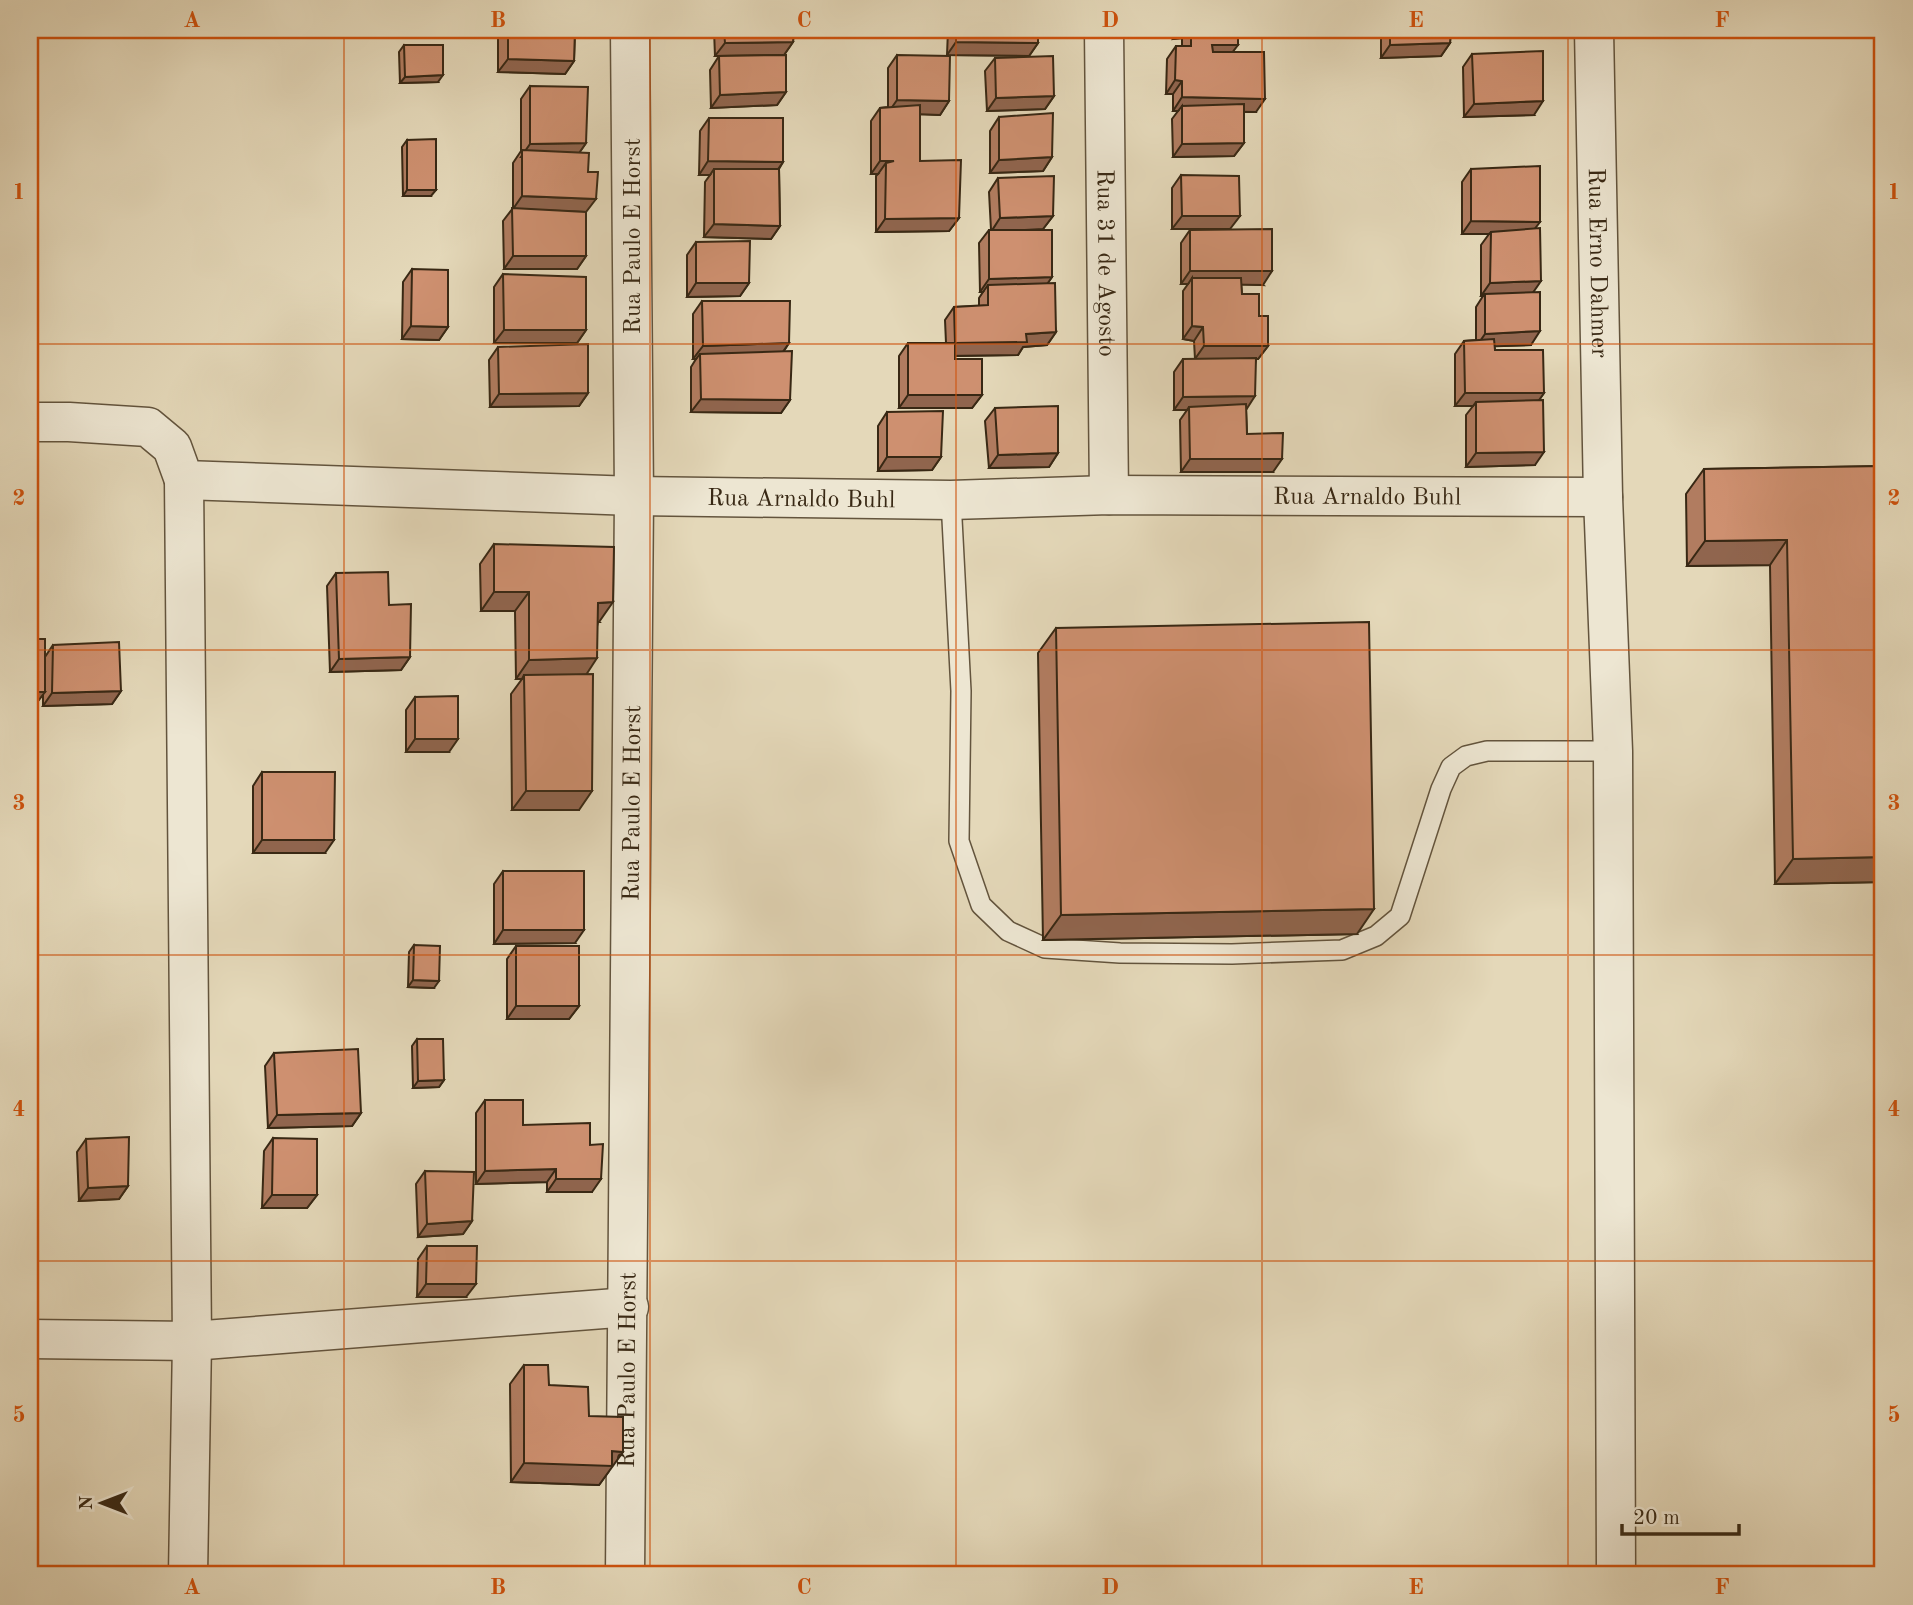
<svg xmlns="http://www.w3.org/2000/svg" width="1913" height="1605" viewBox="0 0 1913 1605" font-family="'Old Standard TT',serif">
<style>
.lines{fill:none;stroke-linecap:round;stroke-linejoin:round}
.lane-casing{stroke:#63543d;stroke-width:22}
.street-casing{stroke:#63543d;stroke-width:41}
.lane{stroke:#ede6d2;stroke-width:19}
.street{stroke:#ede6d2;stroke-width:38}
.wall{fill:#b17c60;stroke:#382814;stroke-width:2}
.shaded-wall{fill:#90654e;stroke:#382814;stroke-width:2}
.building{fill:#ce9070;stroke:#382814;stroke-width:2}
.grid{fill:none;stroke:#ce520d;stroke-width:2;stroke-opacity:0.55}
.labels{text-anchor:middle;stroke-width:5;stroke-linejoin:round;paint-order:stroke}
.street-label{font-size:24px;fill:#382814;stroke:#ede6d2}
.neatline{fill:none;stroke:#ce520d;stroke-width:2.5}
.grid-label{font-size:23px;text-anchor:middle;font-weight:bold;fill:#ce520d}
</style>
<rect width="100%" height="100%" fill="#e4d8b9"/>
<filter id="stains"><feTurbulence type="fractalNoise" baseFrequency=".00286" numOctaves="4"/><feColorMatrix values="0 0 0 0 .2 0 0 0 0 .09 0 0 0 0 .02 0 0 0 .5 -.17"/></filter>
<radialGradient id="worn" r=".72"><stop offset=".6" stop-color="#630" stop-opacity="0"/><stop offset="1" stop-color="#630" stop-opacity=".3"/></radialGradient>
<g class="lines">
<!-- lane casing -->
<g class="lane-casing">
<path id="lane" d="M951,500L961,691L959,841L981,905L1008,931L1045,948L1120,953L1232,954L1342,950L1376,936L1400,916L1441,789L1451,767L1466,756L1487,751H1613"/>
</g>
<!-- street casing -->
<g class="street-casing">
<g id="street">
<path id="s1" d="M1104,30L1109,495"/>
<path id="s2" d="M1594,30L1603,497L1613,751L1616,1575"/>
<path id="s3" d="M30,422H69L148,427L172,447L184,480L634,496L951,500L1109,495L1603,497"/>
<path d="M184,480L192,1341L188,1575"/>
<path d="M30,1339L192,1341L629,1307"/>
<path id="s4" d="M625,1575L634,496L630,30"/>
</g>
</g>
<!-- lane -->
<use href="#lane" class="lane"/>
<!-- street -->
<use href="#street" class="street"/>
</g>
<!-- wall -->
<g class="wall">
<path d="M498,30H575L574,61L565,74L498,72Z"/>
<path d="M714,30H794L793,42L784,55L786,92L777,105L711,108L710,70L719,56L784,55L715,56Z"/>
<path d="M948,30H1038V43L1029,56L947,55Z"/>
<path d="M1173,30H1238L1233,52L1256,112H1244V143L1234,156L1173,157L1172,119L1178,111H1173V94H1166L1167,59L1176,46H1182V38L1173,39Z"/>
<path d="M1381,30H1451L1450,43L1441,56L1381,58Z"/>
<path d="M404,45L438,82L400,83L399,52Z"/>
<path d="M1472,54L1534,115L1464,117L1463,67Z"/>
<path d="M897,55L949,101L940,115L920,114V161L959,218L949,231L876,232V176L878,174H871V121L880,108L888,107V68Z"/>
<path d="M995,58L1054,96L1045,109L987,111L985,71Z"/>
<path d="M530,86L586,143L579,153L586,212V256L577,269H504L503,221L513,208V163L521,151V99Z"/>
<path d="M999,117L1052,157L1043,171L990,173V131Z"/>
<path d="M709,118L783,162L779,169L780,226L771,239L704,237L705,182L710,175H699L700,131Z"/>
<path d="M407,140L431,196H403L402,147Z"/>
<path d="M1471,169L1535,228L1531,345L1494,346L1495,350L1544,393L1539,400L1535,465L1466,467V415L1473,406H1455V354L1464,341L1476,340V307L1483,296H1481V245L1489,234H1462V182Z"/>
<path d="M1181,175L1230,229H1172V188Z"/>
<path d="M998,178L1053,216L1043,229L1052,277L1047,284L1056,332L1047,345L1023,347L1018,355L955,356V359L982,395L972,408H899V356L908,343H946L945,320L954,307L979,306V298L983,292H980L979,243L989,230H991L989,192Z"/>
<path d="M1190,230L1263,285L1241,284L1242,294L1259,316L1268,346L1258,359H1256L1246,410L1247,434L1273,472H1181L1180,420L1187,410H1174V372L1183,359H1195L1194,341L1183,339V291L1188,284H1181V243Z"/>
<path d="M696,242L749,283L740,296L687,297V255Z"/>
<path d="M412,269L448,327L439,340L402,339L403,282Z"/>
<path d="M503,274L586,330L577,343H494V287Z"/>
<path d="M702,301L789,343L784,351L790,400L781,413L691,412V367L696,359H693V314Z"/>
<path d="M498,347L588,393L579,406L490,407L489,360Z"/>
<path d="M995,408L1058,453L1049,467L989,468L985,421Z"/>
<path d="M887,412L941,457L932,470L878,471V426Z"/>
<path d="M1883,466V882L1775,884L1770,565L1687,566L1686,494L1704,469Z"/>
<path d="M494,544L599,622H598L586,674L579,810H512L511,694L522,679H516L515,611H481L480,564Z"/>
<path d="M336,573L389,605L410,657L401,670L330,672L327,586Z"/>
<path d="M1056,628L1357,934L1043,940L1038,653Z"/>
<path d="M53,645L121,691L112,704L43,706V694L35,705H30L45,657Z"/>
<path d="M415,697L449,752H406V710Z"/>
<path d="M262,772L325,853H253V786Z"/>
<path d="M503,871L575,943L494,944V884Z"/>
<path d="M414,945L434,988L408,987L409,952Z"/>
<path d="M516,946L579,1006L569,1019H507V959Z"/>
<path d="M417,1039L444,1080L439,1087L413,1088L412,1046Z"/>
<path d="M274,1053L361,1113L352,1126L268,1128L265,1066Z"/>
<path d="M485,1100L523,1125L590,1145L592,1192H547V1182L476,1184V1113Z"/>
<path d="M273,1138L317,1195L307,1208H262L264,1151Z"/>
<path d="M86,1139L128,1186L119,1199L79,1201L77,1152Z"/>
<path d="M425,1171L472,1221L463,1234L418,1237L416,1184Z"/>
<path d="M427,1246L466,1297H417L418,1259Z"/>
<path d="M524,1365L589,1416L609,1471L599,1485L511,1482L510,1384Z"/>
</g>
<!-- shaded-wall -->
<g class="shaded-wall">
<path d="M1179,30H1188L1182,38L1173,39Z"/>
<path d="M793,42L784,55L715,56L725,43Z"/>
<path d="M956,42L1038,43L1029,56L947,55Z"/>
<path d="M1450,43L1441,56L1381,58L1390,45Z"/>
<path d="M1212,45H1238L1228,58H1203Z"/>
<path d="M508,59L574,61L565,74L498,72Z"/>
<path d="M443,75L438,82L400,83L405,77Z"/>
<path d="M1175,80L1182,81L1173,94H1166Z"/>
<path d="M786,92L777,105L711,108L720,95Z"/>
<path d="M1054,96L1045,109L987,111L996,98Z"/>
<path d="M1182,97L1265,99L1256,112L1182,111V106L1178,111H1173Z"/>
<path d="M897,100L949,101L940,115L888,113Z"/>
<path d="M1543,101L1534,115L1464,117L1474,104Z"/>
<path d="M586,143L577,156L521,157L530,144Z"/>
<path d="M1244,143L1234,156L1173,157L1182,144Z"/>
<path d="M1052,157L1043,171L990,173L999,160Z"/>
<path d="M708,161L783,162L774,175L714,169L710,175H699Z"/>
<path d="M880,161H894L886,163L878,174H871Z"/>
<path d="M407,190H436L431,196H403Z"/>
<path d="M522,196L596,199L586,212L513,209Z"/>
<path d="M1053,216L1043,229L991,232L1000,218Z"/>
<path d="M1182,216H1240L1230,229H1172Z"/>
<path d="M959,218L949,231L876,232L885,219Z"/>
<path d="M1471,221L1540,222L1530,235L1491,232L1489,234H1462Z"/>
<path d="M714,224L780,226L771,239L704,237Z"/>
<path d="M513,256H586L577,269H504Z"/>
<path d="M1190,271H1272L1263,285L1192,284V278L1188,284H1181Z"/>
<path d="M1052,277L1043,290L988,285L983,292H980L989,279Z"/>
<path d="M1541,281L1532,294H1485L1483,296H1481L1490,283Z"/>
<path d="M696,283H749L740,296L687,297Z"/>
<path d="M411,326L448,327L439,340L402,339Z"/>
<path d="M1192,326L1203,327L1194,341L1183,339Z"/>
<path d="M504,330H586L577,343H494Z"/>
<path d="M1540,331L1531,345L1476,347L1485,334Z"/>
<path d="M1056,332L1047,345L1023,347L1018,355L946,356L955,343L1026,334Z"/>
<path d="M789,343L780,356L700,354L696,359H693L703,346Z"/>
<path d="M1204,346H1268L1258,359H1195Z"/>
<path d="M588,393L579,406L490,407L499,394Z"/>
<path d="M1465,393H1544L1535,406L1476,402L1473,406H1455Z"/>
<path d="M908,395H982L972,408H899Z"/>
<path d="M1255,396L1246,410L1189,407L1187,410H1174L1183,397Z"/>
<path d="M701,399L790,400L781,413L691,412Z"/>
<path d="M1544,452L1535,465L1466,467L1476,453Z"/>
<path d="M1058,453L1049,467L989,468L998,455Z"/>
<path d="M887,457H941L932,470L878,471Z"/>
<path d="M1190,459H1282L1273,472H1181Z"/>
<path d="M1787,540L1770,565L1687,566L1705,541Z"/>
<path d="M494,592H529L515,611H481Z"/>
<path d="M613,602L599,622H584L598,603Z"/>
<path d="M410,657L401,670L330,672L339,659Z"/>
<path d="M597,658L584,678L524,675L522,679H516L529,660Z"/>
<path d="M121,691L112,704L43,706L52,693Z"/>
<path d="M30,692H45L35,705H30Z"/>
<path d="M415,739H458L449,752H406Z"/>
<path d="M526,791H592L579,810H512Z"/>
<path d="M262,840H334L325,853H253Z"/>
<path d="M1883,857V882L1775,884L1793,859Z"/>
<path d="M1374,909L1357,934L1043,940L1061,915Z"/>
<path d="M503,930H584L575,943L494,944Z"/>
<path d="M413,980L439,981L434,988L408,987Z"/>
<path d="M516,1006H579L569,1019H507Z"/>
<path d="M444,1080L439,1087L413,1088L418,1081Z"/>
<path d="M361,1113L352,1126L268,1128L277,1115Z"/>
<path d="M556,1169L547,1182L476,1184L485,1171Z"/>
<path d="M556,1179H601L592,1192H547Z"/>
<path d="M128,1186L119,1199L79,1201L88,1188Z"/>
<path d="M272,1195H317L307,1208H262Z"/>
<path d="M472,1221L463,1234L418,1237L427,1224Z"/>
<path d="M426,1284H476L466,1297H417Z"/>
<path d="M612,1451L623,1452L599,1485L511,1482L524,1463Z"/>
</g>
<!-- building -->
<g class="building">
<path d="M508,30H575L574,61L508,59Z"/>
<path d="M724,30H794L793,42L725,43Z"/>
<path d="M956,30H1038V43L956,42Z"/>
<path d="M1191,30H1238V45H1212L1213,52H1264L1265,99L1182,97V81L1175,80L1176,46H1191Z"/>
<path d="M1390,30H1451L1450,43L1390,45Z"/>
<path d="M404,45H443V75L405,77Z"/>
<path d="M1543,51V101L1474,104L1472,54Z"/>
<path d="M786,55V92L720,95L719,56Z"/>
<path d="M897,55L950,56L949,101L897,100Z"/>
<path d="M1053,56L1054,96L996,98L995,58Z"/>
<path d="M530,86L588,87L586,143L530,144Z"/>
<path d="M1244,104V143L1182,144V106Z"/>
<path d="M920,105V161L961,160L959,218L885,219L886,163L894,161H880V108Z"/>
<path d="M1053,113L1052,157L999,160V117Z"/>
<path d="M709,118H783V162L708,161Z"/>
<path d="M436,139V190H407V140Z"/>
<path d="M522,150L589,153L588,172H598L596,199L522,196Z"/>
<path d="M1540,166V222L1471,221V169Z"/>
<path d="M714,169H779L780,226L714,224Z"/>
<path d="M1181,175L1239,176L1240,216H1182Z"/>
<path d="M1054,176L1053,216L1000,218L998,178Z"/>
<path d="M512,208L586,212V256H513Z"/>
<path d="M1540,228L1541,281L1490,283L1491,232Z"/>
<path d="M1272,229V271H1190V230Z"/>
<path d="M989,230H1052V277L989,279Z"/>
<path d="M750,241L749,283H696V242Z"/>
<path d="M412,269L448,270V327L411,326Z"/>
<path d="M503,274L586,277V330H504Z"/>
<path d="M1192,278H1241L1242,294H1259V316H1268V346H1204L1203,327L1192,326Z"/>
<path d="M1055,283L1056,332L1026,334L1027,342L955,343V359H982V395H908V343H955L954,307L988,305V285Z"/>
<path d="M1540,292V331L1485,334V294Z"/>
<path d="M702,301H790L789,343L703,346Z"/>
<path d="M1494,339L1495,350H1543L1544,393H1465L1464,341Z"/>
<path d="M588,344V393L499,394L498,347Z"/>
<path d="M792,351L790,400L701,399L700,354Z"/>
<path d="M1256,358L1255,396L1183,397V359Z"/>
<path d="M1543,400L1544,452L1476,453V402Z"/>
<path d="M1246,404L1247,434L1283,433L1282,459H1190L1189,407Z"/>
<path d="M1058,406V453L998,455L995,408Z"/>
<path d="M943,411L941,457H887V412Z"/>
<path d="M1883,466V857L1793,859L1787,540L1705,541L1704,469Z"/>
<path d="M494,544L614,547L613,602L598,603L597,658L529,660V592H494Z"/>
<path d="M388,572L389,605L411,604L410,657L339,659L336,573Z"/>
<path d="M1369,622L1374,909L1061,915L1056,628Z"/>
<rect x="30" y="639" width="15" height="53"/>
<path d="M119,642L121,691L52,693L53,645Z"/>
<path d="M593,674L592,791H526L524,675Z"/>
<path d="M458,696V739H415V697Z"/>
<path d="M262,772H335L334,840H262Z"/>
<rect x="503" y="871" width="81" height="59"/>
<path d="M414,945L440,946L439,981L413,980Z"/>
<rect x="516" y="946" width="63" height="60"/>
<path d="M417,1039H443L444,1080L418,1081Z"/>
<path d="M358,1049L361,1113L277,1115L274,1053Z"/>
<path d="M485,1100H523V1125L590,1123V1145L603,1144L601,1179H556V1169L485,1171Z"/>
<path d="M129,1137L128,1186L88,1188L86,1139Z"/>
<path d="M273,1138L317,1139V1195H272Z"/>
<path d="M425,1171L474,1172L472,1221L427,1224Z"/>
<path d="M427,1246H477L476,1284H426Z"/>
<path d="M524,1365H548L549,1385L588,1387L589,1416L623,1417V1452L612,1451V1466L524,1463Z"/>
<path d="M135,1573V1575H84Z"/>
</g>
<!-- grid -->
<path class="grid" d="M344,30V1575M650,30V1575M956,30V1575M1262,30V1575M1568,30V1575M30,344H1883M30,650H1883M30,955H1883M30,1261H1883"/>
<g class="labels">
<!-- street labels -->
<g class="street-label">
<text transform="translate(632 236) rotate(-90)" y="8">Rua Paulo E Horst</text>
<text dy="8" stroke="none"><textPath href="#s1" startOffset="233">Rua 31 de Agosto</textPath></text>
<text dy="8" stroke="none"><textPath href="#s2" startOffset="233">Rua Erno Dahmer</textPath></text>
<text dy="8" stroke="none"><textPath href="#s3" startOffset="1368">Rua Arnaldo Buhl</textPath></text>
<text dy="8" stroke="none"><textPath href="#s3" startOffset="802">Rua Arnaldo Buhl</textPath></text>
<text dy="8" stroke="none"><textPath href="#s4" startOffset="772">Rua Paulo E Horst</textPath></text>
<text dy="8" stroke="none"><textPath href="#s4" startOffset="205">Rua Paulo E Horst</textPath></text>
</g>
</g>
<!-- margin -->
<rect width="1913" height="1605" fill="none" stroke="#e4d8b9" stroke-width="77"/>
<!-- north arrow -->
<g transform="translate(102 1503) rotate(270)" stroke="#ede6d2" stroke-width="5" paint-order="stroke">
<path d="M0-5L12 26L0 18L-12 26Z" fill="#382814"/>
<text y="-10" font-size="19" font-weight="bold" text-anchor="middle" fill="#382814">N</text>
</g>
<!-- scale -->
<path d="M1622 1524v10h117v-10" fill="none" stroke="#382814" stroke-width="3.5"/>
<text x="1633" y="1524" font-size="21" fill="#382814" stroke="#ede6d2" stroke-width="5" paint-order="stroke">20 m</text>
<rect x="38" y="38" width="1836" height="1528" class="neatline"/>
<g class="grid-label">
<text x="192" y="27">A</text>
<text x="498" y="27">B</text>
<text x="804" y="27">C</text>
<text x="1110" y="27">D</text>
<text x="1416" y="27">E</text>
<text x="1722" y="27">F</text>
<text x="19" y="199">1</text>
<text x="1894" y="199">1</text>
<text x="19" y="505">2</text>
<text x="1894" y="505">2</text>
<text x="19" y="810">3</text>
<text x="1894" y="810">3</text>
<text x="19" y="1116">4</text>
<text x="1894" y="1116">4</text>
<text x="19" y="1422">5</text>
<text x="1894" y="1422">5</text>
<text x="192" y="1594">A</text>
<text x="498" y="1594">B</text>
<text x="804" y="1594">C</text>
<text x="1110" y="1594">D</text>
<text x="1416" y="1594">E</text>
<text x="1722" y="1594">F</text>
</g>
<rect width="100%" height="100%" filter="url(#stains)"/>
<rect width="100%" height="100%" fill="url(#worn)"/>
</svg>
